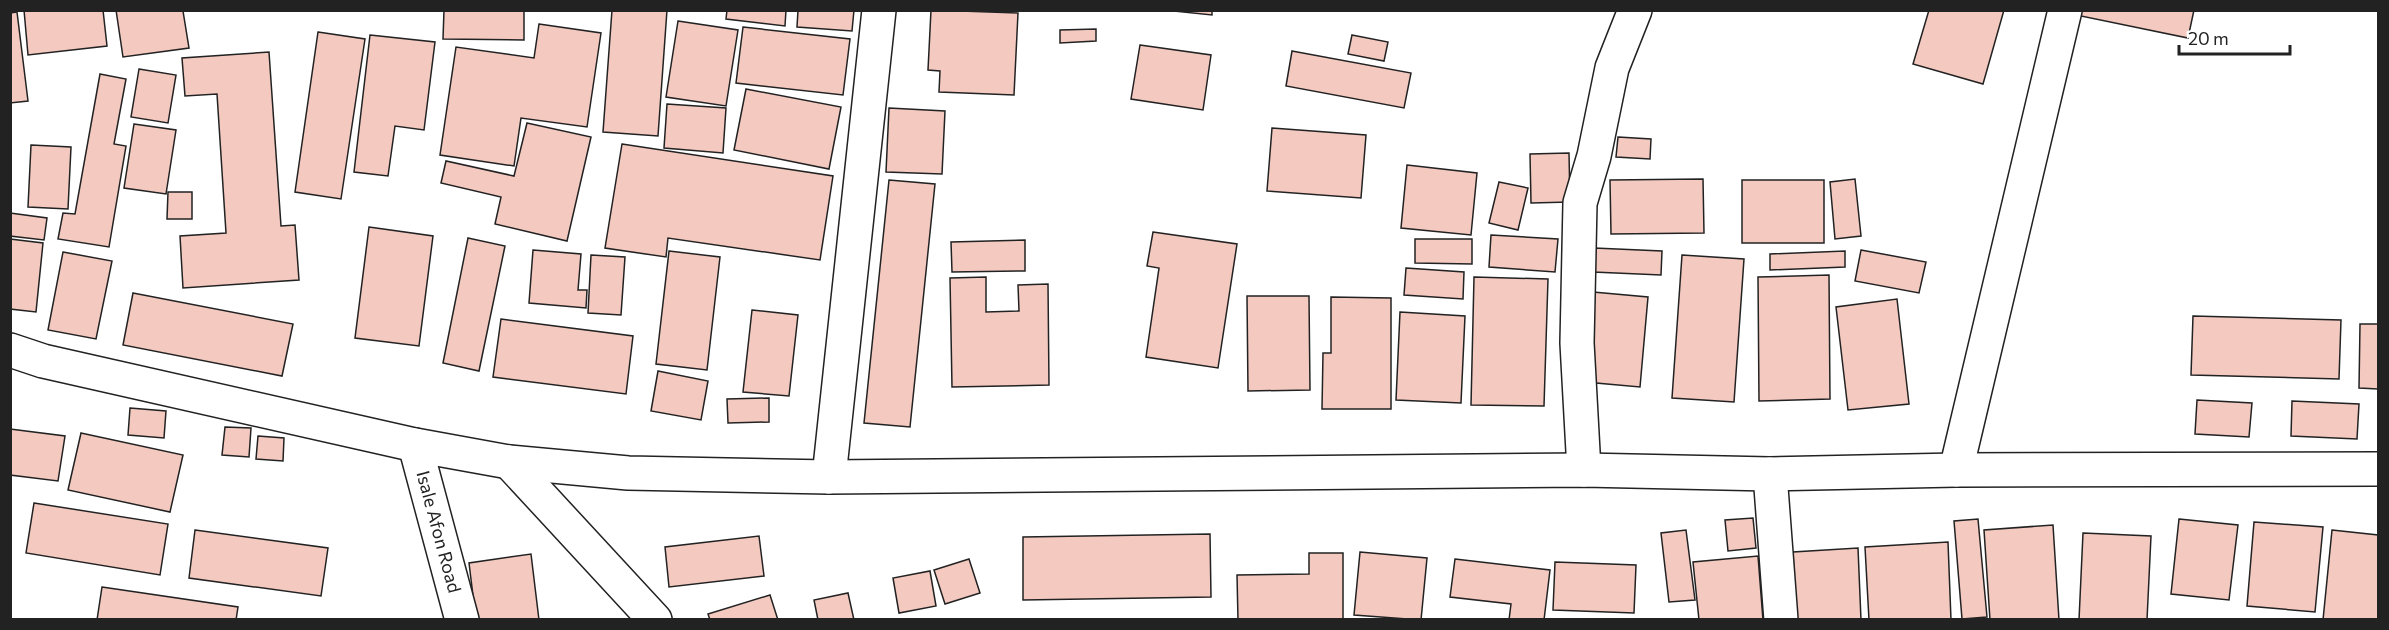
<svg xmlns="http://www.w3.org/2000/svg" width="2389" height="630" viewBox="0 0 2389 630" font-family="Commissioner,sans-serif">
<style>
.building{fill:#f3c9c0;stroke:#222;stroke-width:1.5}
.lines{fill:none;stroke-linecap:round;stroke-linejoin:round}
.minor-casing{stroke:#222;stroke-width:36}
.minor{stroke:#fff;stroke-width:33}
.labels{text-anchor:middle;stroke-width:4.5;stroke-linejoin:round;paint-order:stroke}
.street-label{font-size:18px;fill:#222;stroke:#fff}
</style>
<rect width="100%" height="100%" fill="#fff"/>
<!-- building -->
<g class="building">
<path d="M24,10H103L107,46L28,55Z"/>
<path d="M116,10H186L183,11L189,48L123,57Z"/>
<path d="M444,10H524V40L443,39Z"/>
<path d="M612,10H667L658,136L603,132Z"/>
<path d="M727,10H786L785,26L726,19Z"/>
<path d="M798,10H854L852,31L797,27Z"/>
<path d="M931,10L1018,13L1014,95L939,92L940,71L928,70Z"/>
<path d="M1164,10H1212V15Z"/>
<path d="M1929,10H2004L1983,84L1913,64Z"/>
<path d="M2077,10H2194L2188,38L2076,15Z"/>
<path d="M17,12L28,101L10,103V13Z"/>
<path d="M678,21L738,30L726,106L666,97Z"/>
<path d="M539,24L601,33L587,127L521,118L514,166L440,155L456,47L534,58Z"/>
<path d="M743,27L850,39L843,95L736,83Z"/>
<path d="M1096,29V41L1060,43V30Z"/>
<path d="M318,32L365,39L341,199L295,192Z"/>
<path d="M370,35L435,42L424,130L395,126L388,176L354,172Z"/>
<path d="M1352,35L1388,42L1384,61L1348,54Z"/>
<path d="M1140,45L1211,55L1203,110L1131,99Z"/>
<path d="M1292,51L1411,73L1404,108L1286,86Z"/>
<path d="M269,52L281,226L295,225L299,280L183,288L180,236L226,233L217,94L185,96L182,58Z"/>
<path d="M139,69L176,75L168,123L131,117Z"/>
<path d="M100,74L126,79L114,144L126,146L109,247L58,239L63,213L75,214Z"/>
<path d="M746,89L841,107L829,169L734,150Z"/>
<path d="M667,104L726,108L723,153L664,148Z"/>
<path d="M889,108L945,111L942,174L886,172Z"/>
<path d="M527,123L591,137L567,241L495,224L501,197L441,183L446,161L514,176Z"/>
<path d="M134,124L176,130L166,194L124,188Z"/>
<path d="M1272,128L1366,135L1361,198L1267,191Z"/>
<path d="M1618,137L1651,139L1650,159L1616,157Z"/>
<path d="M622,144L833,176L820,260L668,238L666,257L605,248Z"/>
<path d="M31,145L71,147L68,209L28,207Z"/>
<path d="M1569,153L1570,202L1531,203L1530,154Z"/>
<path d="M1407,165L1477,173L1471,235L1401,228Z"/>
<path d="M1703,179L1704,233L1611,234L1610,180Z"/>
<path d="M1855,179L1861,236L1835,239L1830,182Z"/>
<path d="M889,180L935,184L910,427L864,423Z"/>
<rect x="1742" y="180" width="82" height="63"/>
<path d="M1499,182L1528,188L1518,230L1489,223Z"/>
<path d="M168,192H192V219H167Z"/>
<path d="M10,213L47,218L44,240L10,236Z"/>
<path d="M369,227L433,236L419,346L355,338Z"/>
<path d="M1153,232L1237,244L1218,368L1146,357L1159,268L1147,266Z"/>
<path d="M1491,235L1558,239L1555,272L1489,267Z"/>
<path d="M468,238L505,246L479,371L443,363Z"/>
<path d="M10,239L43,243L36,312L10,309Z"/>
<path d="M1415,239H1472V264L1415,263Z"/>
<path d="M1025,240V271L952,272L951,242Z"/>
<path d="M1594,248L1662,251L1661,275L1593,272Z"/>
<path d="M533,250L581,254L578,290H587L586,308L529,303Z"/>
<path d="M1861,250L1926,262L1919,293L1855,281Z"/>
<path d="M669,251L720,257L707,370L656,364Z"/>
<path d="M1845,251V267L1770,270V254Z"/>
<path d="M63,252L112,261L96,339L48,330Z"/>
<path d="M591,255L625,257L621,315L588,313Z"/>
<path d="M1682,255L1744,259L1734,402L1672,398Z"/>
<path d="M1406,268L1464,272L1463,299L1404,295Z"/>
<path d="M1829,275L1830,399L1759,401L1758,277Z"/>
<path d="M986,277V312L1019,311L1018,285L1048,284L1049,385L952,387L950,278Z"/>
<path d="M1474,277L1548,279L1544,406L1471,405Z"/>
<path d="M1593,292L1648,297L1640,387L1585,382Z"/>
<path d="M133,293L293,324L282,376L123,345Z"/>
<path d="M1247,296H1309L1310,390L1248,391Z"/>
<path d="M1331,297L1391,298V409H1322L1323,353H1331Z"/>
<path d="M1897,299L1909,404L1848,410L1836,307Z"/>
<path d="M752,310L798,315L789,396L743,392Z"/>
<path d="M1400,312L1465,316L1461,403L1396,400Z"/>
<path d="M2193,316L2341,320L2339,379L2191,375Z"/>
<path d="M501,319L633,336L626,394L493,377Z"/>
<path d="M2360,324H2378V389L2359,388Z"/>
<path d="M658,371L708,381L701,420L651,411Z"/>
<path d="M769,398V422L728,423L727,399Z"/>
<path d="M2197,400L2252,403L2249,437L2195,434Z"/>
<path d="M2292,401L2359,404L2357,439L2291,436Z"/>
<path d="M130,408L166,411L164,438L128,435Z"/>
<path d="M225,427L251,428L249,457L222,455Z"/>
<path d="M10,429L65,436L58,481L10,475Z"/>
<path d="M81,433L183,455L170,512L68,490Z"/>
<path d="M258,436L284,438L283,461L256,459Z"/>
<path d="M34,503L168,524L160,575L26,553Z"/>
<path d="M1753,518L1756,548L1728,551L1725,520Z"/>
<path d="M1978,519L1987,617L1962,619L1954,521Z"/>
<path d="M2179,519L2238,525L2229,600L2171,594Z"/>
<path d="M2254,522L2323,527L2315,612L2247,606Z"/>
<path d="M2053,525L2059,620H1990L1984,530Z"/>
<path d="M195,530L328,548L321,596L189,578Z"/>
<path d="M1686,530L1695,600L1669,602L1661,533Z"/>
<path d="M2332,530L2378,535V620H2323Z"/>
<path d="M2083,533L2151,536L2147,620H2079Z"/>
<path d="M1210,534L1211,597L1023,600V537Z"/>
<path d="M759,536L764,576L669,587L665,547Z"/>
<path d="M1948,542L1951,620H1869L1865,547Z"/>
<path d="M1858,548L1861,620H1796L1793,552Z"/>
<path d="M1360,552L1427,558L1421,620L1354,615Z"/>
<path d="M1309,553H1343V620H1238L1237,575L1309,574Z"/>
<path d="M531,554L539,620H476L469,563Z"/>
<path d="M1758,556L1763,620H1699L1693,562Z"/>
<path d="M969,559L980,593L945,604L934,570Z"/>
<path d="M1455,559L1550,570L1544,620H1509L1511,604L1450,597Z"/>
<path d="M1555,562L1636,565L1634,613L1553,610Z"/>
<path d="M930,571L936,606L899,613L893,578Z"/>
<path d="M102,587L238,607L236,620H97Z"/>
<path d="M848,593L854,620H818L814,600Z"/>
<path d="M770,595L778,620H710L708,614Z"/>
</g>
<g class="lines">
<!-- minor casing -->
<g class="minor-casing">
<g id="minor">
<path d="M10,350L43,361L415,445L509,462L628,473L829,477L1584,470L1770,474L1956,470L2378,469"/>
<path id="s1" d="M415,445L462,620"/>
<path d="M509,462L655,620"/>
<path d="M1584,470L1577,343L1580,203L1594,156L1612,68L1635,10"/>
<path d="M1956,470L2065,10"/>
<path d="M1770,474L1781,620"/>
<path d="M829,477L879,10"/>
</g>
</g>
<!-- minor -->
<use href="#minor" class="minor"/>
</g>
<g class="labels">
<!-- street labels -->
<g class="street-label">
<text dy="6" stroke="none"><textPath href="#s1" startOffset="90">Isale Afon Road</textPath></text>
</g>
</g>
<!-- border -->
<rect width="2389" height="630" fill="none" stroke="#222222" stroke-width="24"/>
<!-- scale -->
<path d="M2179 45v9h111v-9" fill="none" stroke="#222222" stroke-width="3"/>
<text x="2188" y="45" font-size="18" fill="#222222" stroke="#ffffff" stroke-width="4.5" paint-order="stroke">20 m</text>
</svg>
